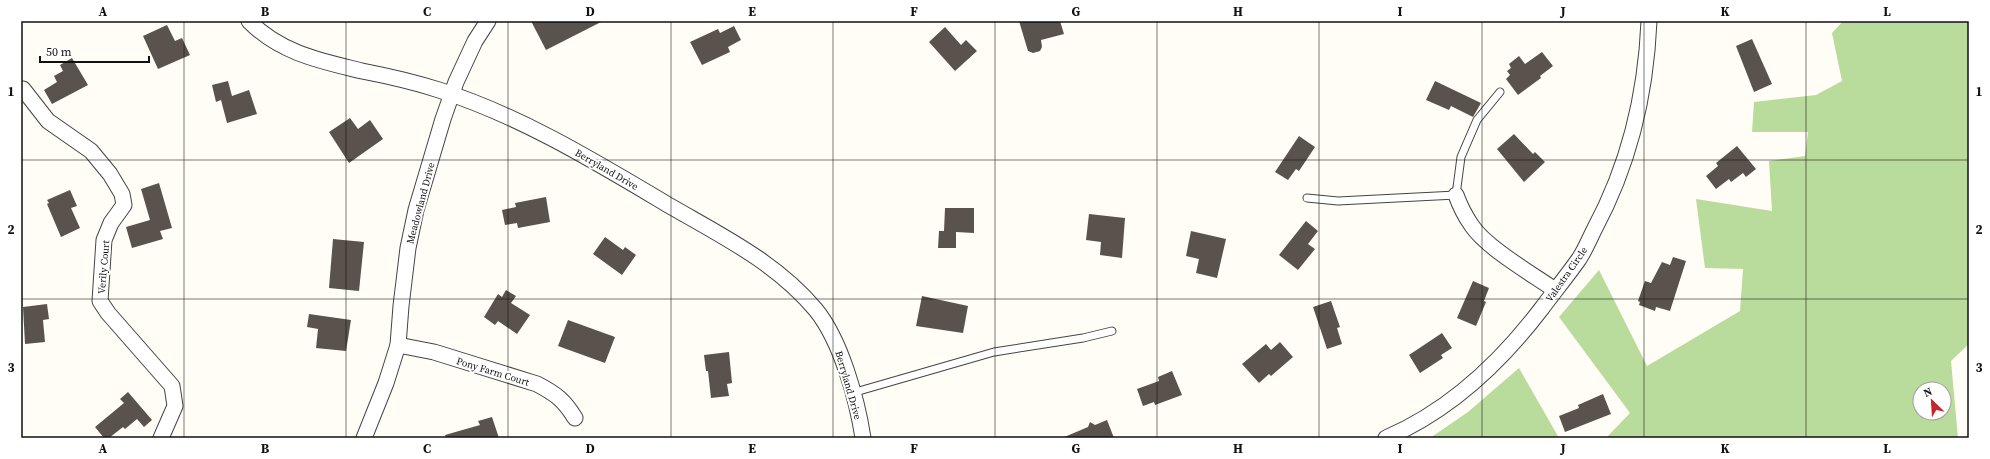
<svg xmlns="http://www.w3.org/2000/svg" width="1990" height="459" viewBox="0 0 1990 459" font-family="'Source Serif 4',serif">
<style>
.forest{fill:#b9dc9c;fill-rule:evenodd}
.building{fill:#5a524d}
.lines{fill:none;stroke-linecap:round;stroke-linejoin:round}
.lane-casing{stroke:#444;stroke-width:9}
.street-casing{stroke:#444;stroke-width:17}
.lane{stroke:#fff;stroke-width:7}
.street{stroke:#fff;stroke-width:15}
.grid{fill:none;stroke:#111;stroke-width:1;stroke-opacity:0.55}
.labels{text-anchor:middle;stroke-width:4;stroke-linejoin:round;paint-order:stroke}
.street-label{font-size:10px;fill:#111;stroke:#fff}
.neatline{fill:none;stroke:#111;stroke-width:1.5}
.grid-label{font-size:13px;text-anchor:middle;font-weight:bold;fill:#111}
</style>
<rect width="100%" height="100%" fill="#fffdf5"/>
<!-- forest -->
<g class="forest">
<path d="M1843,21H1969V344L1951,361L1958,438H1606L1630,413L1559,317L1599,270L1647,366L1740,311L1743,269L1705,268L1696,199L1772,211L1769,161L1805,156L1808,132H1752L1754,102L1816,95L1842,81L1832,33ZM1920,389H1944V413H1920Z"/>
<path d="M1519,368L1559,438H1430L1468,412Z"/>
</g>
<!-- building -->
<g class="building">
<path d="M531,21H603L546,50Z"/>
<path d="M1019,21H1060L1064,34L1041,40L1042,47L1040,51L1033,53L1028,51Z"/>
<path d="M167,25L175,41L182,38L190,55L158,69L143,36Z"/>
<path d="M734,26L741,40L728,47L730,52L702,65L690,42L718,29L720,33Z"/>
<path d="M945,27L961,45L966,40L977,51L955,71L929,42Z"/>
<path d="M1752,39L1772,84L1754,92L1736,46Z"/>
<path d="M1542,52L1553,66L1540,76L1541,78L1518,95L1506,79L1510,75L1507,71L1511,68L1509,64L1519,56L1525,64Z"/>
<path d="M72,58L88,85L52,104L44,90L57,82L54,76L63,71L60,65Z"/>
<path d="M228,81L232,96L249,90L257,114L227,123L221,100L216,102L212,85Z"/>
<path d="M1435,81L1481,103L1473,117L1451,106L1449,110L1426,100Z"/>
<path d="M350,118L358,129L370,120L383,139L349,163L329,132Z"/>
<path d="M1514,134L1533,154L1535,152L1545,162L1524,182L1497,149Z"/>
<path d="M1299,136L1315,147L1299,171L1296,169L1288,180L1275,172Z"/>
<path d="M1737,146L1756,169L1746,177L1743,173L1731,182L1729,179L1716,189L1706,176L1718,166L1716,163Z"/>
<path d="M159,183L172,228L160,231L163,239L132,248L126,227L150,220L141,189Z"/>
<path d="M70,190L77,206L71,208L80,228L61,237L47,204L49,203L47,200Z"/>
<path d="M546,197L550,222L518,228L517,223L505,225L502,210L516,207L515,203Z"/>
<path d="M945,208H974V233L956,232V248H938L939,231H944Z"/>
<path d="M1089,214L1125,218L1122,258L1100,255L1101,242L1086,240Z"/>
<path d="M1306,221L1318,231L1308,244L1315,249L1298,270L1279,255Z"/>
<path d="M1191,231L1226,239L1217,278L1196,273L1199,259L1186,256Z"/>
<path d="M605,237L623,250L625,247L636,255L622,275L593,254Z"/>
<path d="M333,239L364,242L359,291L329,288Z"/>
<path d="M1673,257L1686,261L1670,311L1656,307L1655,311L1639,305L1640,302L1638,301L1645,281L1651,283L1662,262L1670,265Z"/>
<path d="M1473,281L1489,288L1484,301L1486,302L1476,326L1457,318Z"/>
<path d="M506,290L516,296L511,303L530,315L517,334L498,321L495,325L484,317L498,294L502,297Z"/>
<path d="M922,296L968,306L963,333L916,326Z"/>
<path d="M1331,301L1340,327L1337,328L1342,344L1327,349L1313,307Z"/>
<path d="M47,304L49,319L43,320L45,342L25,344L23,307Z"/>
<path d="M309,314L351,320L346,351L316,348L318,329L307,327Z"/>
<path d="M568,320L615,337L605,363L558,346Z"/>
<path d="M1442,333L1452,348L1441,355L1443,358L1420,373L1409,355Z"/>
<path d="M1280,342L1293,357L1271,376L1269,374L1259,383L1242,364L1266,344L1271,350Z"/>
<path d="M729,352L732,383L727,384L729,396L711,398L708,371H706L704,355Z"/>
<path d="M1172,371L1182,395L1155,405L1154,402L1143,406L1137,389L1159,381L1158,377Z"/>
<path d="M128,392L152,420L144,427L137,419L125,429L123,427L109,438H104L95,427L124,403L120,399Z"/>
<path d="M1603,394L1611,414L1565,432L1559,416L1579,408L1578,405Z"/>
<path d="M492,417L499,438H446L445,435L480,425L478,421Z"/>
<path d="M1107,420L1114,438H1062L1088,427L1090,422L1095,425Z"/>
</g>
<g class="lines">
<!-- lane casing -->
<g class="lane-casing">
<g id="lane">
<path d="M1307,198L1338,201L1456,195L1461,157L1477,120L1500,92"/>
<path d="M852,393L994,352L1083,338L1112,331"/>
</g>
</g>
<!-- street casing -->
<g class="street-casing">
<g id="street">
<path d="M249,21C280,53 321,61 362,71C388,76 414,82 439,90C521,116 596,162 670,206C722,236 777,263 816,310C841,341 857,399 863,438"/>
<path d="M23,89L48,121L91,151L110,174L122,194L124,205L111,223L104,240L100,301L108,313L172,386L175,406L161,438"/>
<path d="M1456,195C1460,206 1465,216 1472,226C1487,248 1532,274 1555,290"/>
<path d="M398,345L434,352L537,384C556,394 564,400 575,418"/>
<path d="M364,438L386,383L398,345L401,306L408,248L416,210L443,119L456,82L475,41L488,21"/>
<path d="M1386,438C1449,411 1501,362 1542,308C1554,292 1567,276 1579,259C1585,250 1589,240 1594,230C1629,165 1646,94 1649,21"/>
</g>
</g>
<!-- lane -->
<use href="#lane" class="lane"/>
<!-- street -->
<use href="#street" class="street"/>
</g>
<!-- grid -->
<path class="grid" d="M184,21V438M346,21V438M508,21V438M671,21V438M833,21V438M995,21V438M1157,21V438M1319,21V438M1482,21V438M1644,21V438M1806,21V438M21,160H1969M21,299H1969"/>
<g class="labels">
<!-- street labels -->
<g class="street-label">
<text transform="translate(607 169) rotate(30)" y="4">Berryland Drive</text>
<text transform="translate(420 203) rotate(-75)" y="4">Meadowland Drive</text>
<text transform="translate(103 267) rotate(-85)" y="4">Verily Court</text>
<text transform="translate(1566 274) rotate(-55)" y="4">Valestra Circle</text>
<text transform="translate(493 371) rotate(17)" y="4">Pony Farm Court</text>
<text transform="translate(849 385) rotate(74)" y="4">Berryland Drive</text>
</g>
</g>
<!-- border -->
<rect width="1990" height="459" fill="none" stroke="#ffffff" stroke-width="44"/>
<!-- north arrow -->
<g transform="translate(1932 401) rotate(335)"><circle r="19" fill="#ffffff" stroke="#a0a0a0"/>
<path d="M0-3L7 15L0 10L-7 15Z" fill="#c4262e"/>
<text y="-6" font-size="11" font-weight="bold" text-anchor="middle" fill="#111111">N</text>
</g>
<!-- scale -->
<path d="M40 56v6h109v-6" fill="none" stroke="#111111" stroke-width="2"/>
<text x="46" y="56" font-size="12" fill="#111111" stroke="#ffffff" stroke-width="3" paint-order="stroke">50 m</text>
<rect x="22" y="22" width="1946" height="415" class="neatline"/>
<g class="grid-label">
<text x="103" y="16">A</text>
<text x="265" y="16">B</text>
<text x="427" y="16">C</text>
<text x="590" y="16">D</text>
<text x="752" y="16">E</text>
<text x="914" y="16">F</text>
<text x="1076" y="16">G</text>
<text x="1238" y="16">H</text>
<text x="1400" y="16">I</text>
<text x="1563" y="16">J</text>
<text x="1725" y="16">K</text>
<text x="1887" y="16">L</text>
<text x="11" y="96">1</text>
<text x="1979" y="96">1</text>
<text x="11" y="234">2</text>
<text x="1979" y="234">2</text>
<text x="11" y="372">3</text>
<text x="1979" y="372">3</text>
<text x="103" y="453">A</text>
<text x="265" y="453">B</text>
<text x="427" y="453">C</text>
<text x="590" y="453">D</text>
<text x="752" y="453">E</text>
<text x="914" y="453">F</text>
<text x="1076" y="453">G</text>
<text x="1238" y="453">H</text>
<text x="1400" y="453">I</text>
<text x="1563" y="453">J</text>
<text x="1725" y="453">K</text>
<text x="1887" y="453">L</text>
</g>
</svg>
